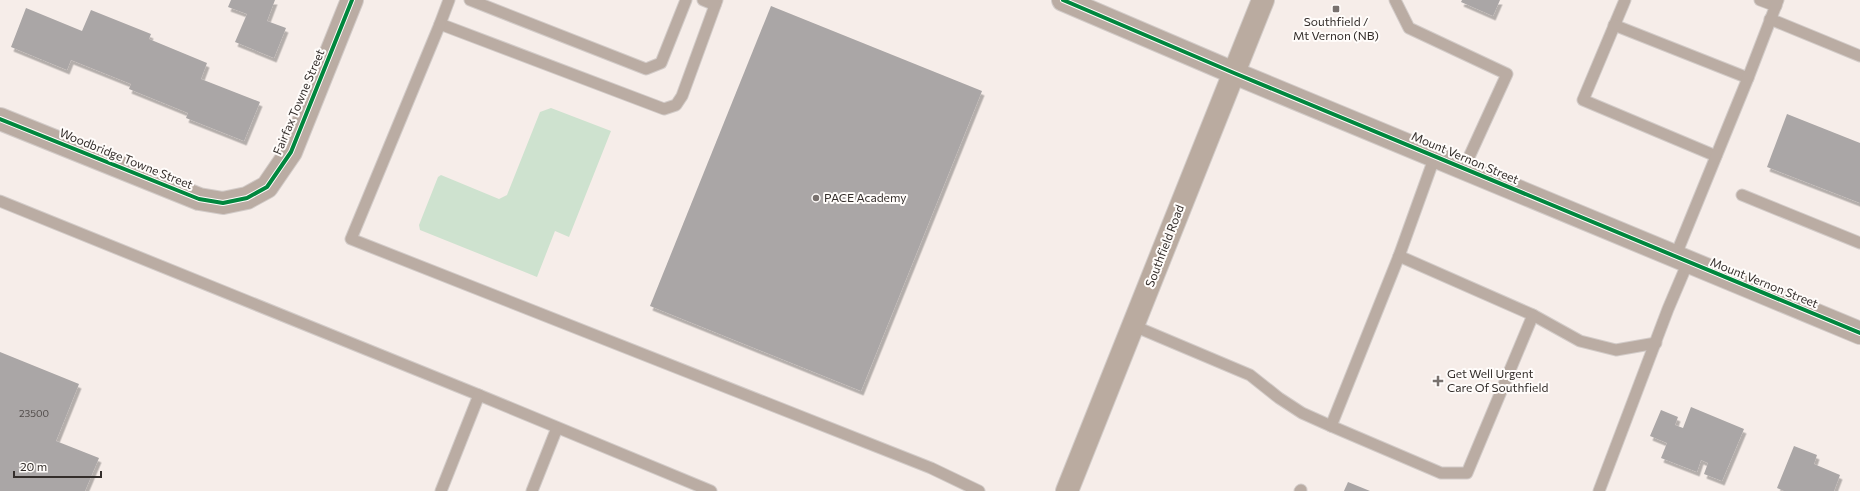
<svg xmlns="http://www.w3.org/2000/svg" width="1860" height="491" viewBox="0 0 1860 491" font-family="Commissioner,sans-serif">
<style>
.green{fill:#cee2cf}
.building{fill:#aaa6a6;filter:url(#shadow)}
.lines{fill:none;stroke-linecap:round;stroke-linejoin:round}
.service-casing{stroke:#d2cbc8;stroke-width:13}
.minor-casing{stroke:#d2cbc8;stroke-width:24}
.tertiary-casing{stroke:#d2cbc8;stroke-width:24}
.secondary-casing{stroke:#d2cbc8;stroke-width:24}
.service{stroke:#baaca3;stroke-width:11}
.minor{stroke:#baaca3;stroke-width:22}
.tertiary{stroke:#baaca3;stroke-width:22}
.secondary{stroke:#baaba0;stroke-width:22}
.cycleway-casing{stroke:#fffcfa;stroke-width:6}
.cycleway{stroke:#00873e;stroke-width:4}
.poi-dot{fill:#78716e;stroke:#fffcfa;stroke-width:1.5}
.labels{text-anchor:middle;stroke-width:4;stroke-linejoin:round;paint-order:stroke}
.number-label{font-size:10px;fill:#524c4a}
.poi-label{font-size:12px;fill:#342e2b;stroke:#fffcfa;text-anchor:start}
.street-label{font-size:12px;fill:#342e2b;stroke:#fffcfa}
</style>
<defs>
<filter id="shadow"><feDropShadow dx="2.5" dy="4.5" stdDeviation="0" flood-color="#0004"/></filter>
</defs>
<rect width="100%" height="100%" fill="#f6ede9"/>
<!-- green -->
<path class="green" d="M551,108L611,131L569,237L555,231L537,277L420,230L419,225L438,177L441,175L499,199L507,195L540,112Z"/>
<!-- building -->
<g class="building">
<path d="M231,0H275L267,21L286,28L274,58L235,42L247,14L228,7Z"/>
<path d="M1462,0H1500L1493,16L1461,2Z"/>
<path d="M771,6L982,91L861,391L650,306Z"/>
<path d="M26,8L82,31L91,10L151,34L149,39L207,63L201,79L260,102L244,141L186,118L188,113L129,89L131,84L71,60L67,70L11,47Z"/>
<path d="M1787,114L1860,143V203L1767,167Z"/>
<path d="M0,352L79,384L56,441L99,458L85,491H0Z"/>
<path d="M1691,407L1744,429L1722,481L1704,474L1708,463L1701,460L1697,472L1661,458L1667,443L1650,436L1661,410L1678,417L1675,425L1683,428Z"/>
<path d="M1794,446L1817,455L1814,464L1840,475L1834,491H1784L1777,488Z"/>
<path d="M1348,482L1370,491H1344Z"/>
</g>
<g class="lines">
<!-- service casing -->
<g class="service-casing">
<g id="service">
<path d="M449,0L440,24L664,109L676,105L682,96L717,0"/>
<path d="M470,0L646,69L661,63L686,0"/>
<path d="M703,0L715,5"/>
<path d="M1395,0L1409,28L1507,74L1464,168"/>
<path d="M1625,0L1583,100L1716,156"/>
<path d="M1760,0L1776,6"/>
<path d="M1770,19L1860,56"/>
<path d="M440,24L351,239L893,453L931,468L979,491"/>
<path d="M1614,25L1748,78"/>
<path d="M1742,195L1860,243"/>
<path d="M0,201L479,395L711,491"/>
<path d="M1399,256L1533,315L1580,341L1616,350L1656,343"/>
<path d="M1675,257L1748,78L1778,0"/>
<path d="M1134,326L1250,375L1279,398L1302,413L1331,426L1399,256L1435,156"/>
<path d="M1331,426L1441,473H1467L1533,315"/>
<path d="M441,491L479,395"/>
<path d="M532,491L557,428"/>
<path d="M1300,491L1301,490"/>
<path d="M1599,491L1668,309L1688,262"/>
</g>
</g>
<!-- minor casing -->
<g class="minor-casing">
<path id="minor" d="M0,119L199,199L223,203L247,198L267,187L291,152L352,0"/>
</g>
<!-- tertiary casing -->
<g class="tertiary-casing">
<path id="tertiary" d="M1063,0L1234,73L1860,333"/>
</g>
<!-- secondary casing -->
<g class="secondary-casing">
<path id="secondary" d="M1067,491L1263,0"/>
</g>
<!-- service -->
<use href="#service" class="service"/>
<!-- minor -->
<use href="#minor" class="minor"/>
<!-- tertiary -->
<use href="#tertiary" class="tertiary"/>
<!-- secondary -->
<use href="#secondary" class="secondary"/>
<!-- cycleway casing -->
<g class="cycleway-casing">
<g id="cycleway">
<path d="M1063,0L1234,73L1860,333"/>
<path d="M0,119L199,199L223,203L247,198L267,187L291,152L352,0"/>
</g>
</g>
<!-- cycleway -->
<use href="#cycleway" class="cycleway"/>
</g>
<!-- markers -->
<g class="poi-dot">
<rect x="1332" y="5" width="8" height="8" rx="2"/>
<circle cx="816" cy="198" r="4"/>
<path d="M1436 375h4v4h4v4h-4v4h-4v-4h-4v-4h4z"/>
</g>
<g class="labels">
<!-- number labels -->
<g class="number-label">
<text x="34" y="417">23500</text>
</g>
<!-- poi labels -->
<g class="poi-label">
<text x="1336" y="26" text-anchor="middle">Southfield /<tspan x="1336" dy="14">Mt Vernon (NB)</tspan></text>
<text x="824" y="202">PACE Academy</text>
<text x="1447" y="378">Get Well Urgent<tspan x="1447" dy="14">Care Of Southfield</tspan></text>
</g>
<!-- street labels -->
<g class="street-label">
<text transform="translate(299 102) rotate(-67)" y="4">Fairfax Towne Street</text>
<text transform="translate(1465 158) rotate(23)" y="4">Mount Vernon Street</text>
<text transform="translate(126 159) rotate(22)" y="4">Woodbridge Towne Street</text>
<text transform="translate(1165 246) rotate(-69)" y="4">Southfield Road</text>
<text transform="translate(1764 283) rotate(22)" y="4">Mount Vernon Street</text>
</g>
</g>
<!-- scale -->
<path d="M14 471v6h87v-6" fill="none" stroke="#342e2b" stroke-width="2"/>
<text x="20" y="471" font-size="12" fill="#342e2b" stroke="#fffcfa" stroke-width="3" paint-order="stroke">20 m</text>
</svg>
